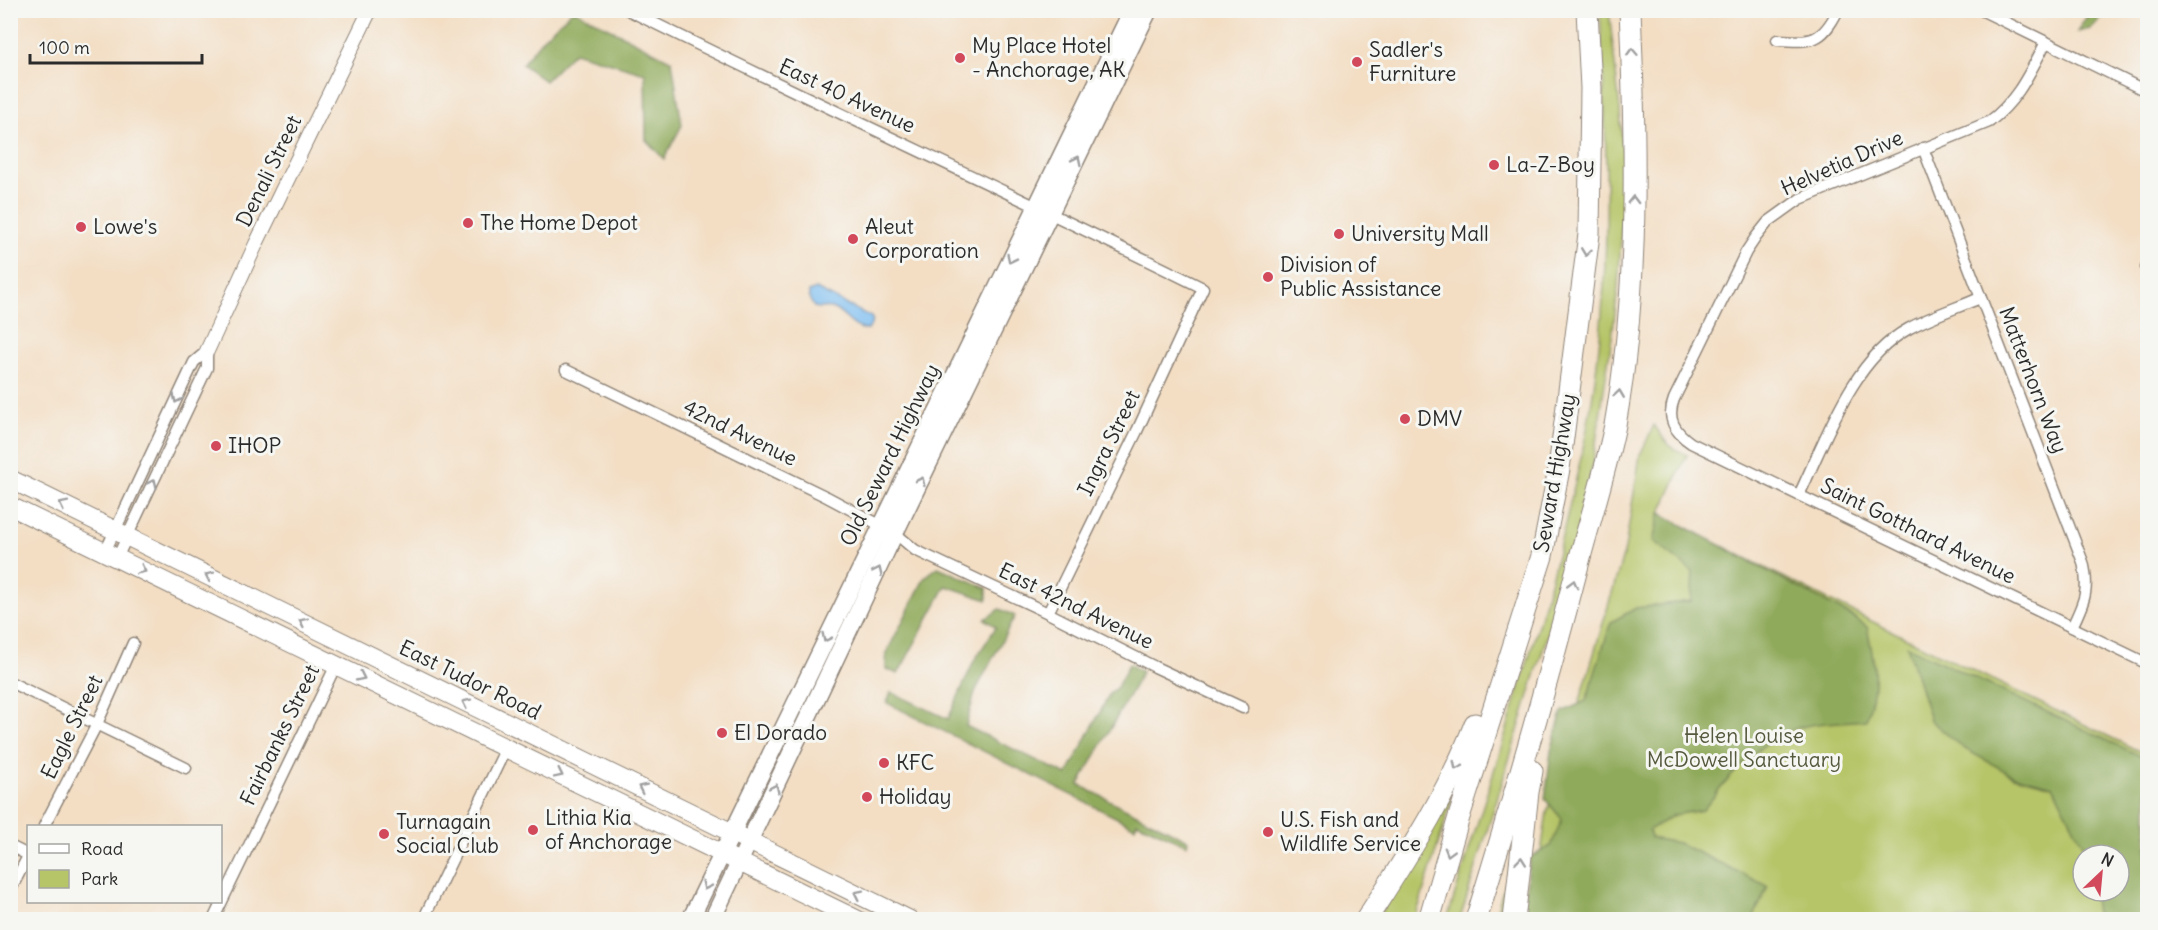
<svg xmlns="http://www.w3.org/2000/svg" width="2158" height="930" viewBox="0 0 2158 930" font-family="Delius,sans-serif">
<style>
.green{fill:#b6c567;stroke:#707849;stroke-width:1.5;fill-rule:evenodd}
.forest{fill:#90aa5c;stroke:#5e6a44;stroke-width:1.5}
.water{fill:#7dbef2;stroke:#54748e;stroke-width:1.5}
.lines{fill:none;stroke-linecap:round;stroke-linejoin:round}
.minor-casing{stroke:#8f8478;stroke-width:13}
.tertiary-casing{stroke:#8f8478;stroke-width:16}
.secondary-casing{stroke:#8f8478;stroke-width:19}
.primary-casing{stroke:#8f8478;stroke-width:20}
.motorway-casing{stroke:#8f8478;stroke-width:23}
.minor{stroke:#fff;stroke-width:10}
.tertiary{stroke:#fff;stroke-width:14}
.secondary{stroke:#fff;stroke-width:16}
.primary{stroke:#fff;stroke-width:18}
.motorway{stroke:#fff;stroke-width:21}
.oneway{stroke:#a0a0a0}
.poi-dot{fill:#d1495b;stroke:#f6f6f2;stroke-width:2}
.labels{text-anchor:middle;stroke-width:6;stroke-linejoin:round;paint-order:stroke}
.poi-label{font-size:21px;fill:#2b2b2b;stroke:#f6f6f2;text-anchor:start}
.street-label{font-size:21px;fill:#2b2b2b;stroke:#f6f6f2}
.park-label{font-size:21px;fill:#55593d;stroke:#f6f6f2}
</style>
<rect width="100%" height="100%" fill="#f6f6f2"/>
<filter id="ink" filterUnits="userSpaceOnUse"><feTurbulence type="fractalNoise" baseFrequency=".0167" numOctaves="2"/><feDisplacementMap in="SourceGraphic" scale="12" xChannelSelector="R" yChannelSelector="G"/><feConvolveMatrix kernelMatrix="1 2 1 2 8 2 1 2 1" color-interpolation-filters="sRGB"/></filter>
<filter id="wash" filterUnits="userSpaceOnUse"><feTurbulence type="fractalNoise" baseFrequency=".008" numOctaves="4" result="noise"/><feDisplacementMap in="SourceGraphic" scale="24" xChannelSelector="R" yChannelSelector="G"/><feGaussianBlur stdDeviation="1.35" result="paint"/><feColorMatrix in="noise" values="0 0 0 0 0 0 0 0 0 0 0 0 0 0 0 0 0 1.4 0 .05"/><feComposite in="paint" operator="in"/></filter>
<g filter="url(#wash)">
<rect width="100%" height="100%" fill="#f3dec4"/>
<!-- green -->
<g class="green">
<path d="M1600,11H1609L1620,110L1624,171L1623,206L1618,287L1613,330L1593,462L1583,515L1565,578L1460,919L1447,920C1489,784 1535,650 1568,512C1574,486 1581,460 1586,434C1613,295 1608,152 1600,11Z"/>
<path d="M1654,425L1669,446L1687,455L1660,514L1830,601L2147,755V919L1574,920L1534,900L1547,812L1625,549L1640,455ZM2083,855H2119V891H2083Z"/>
<path d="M1454,793L1415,919L1376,920Z"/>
<path d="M1514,854L1508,919L1494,920Z"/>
</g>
<!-- forest -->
<g class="forest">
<path d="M572,11H576L672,61L682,125L664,159L646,140L645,73L574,52L545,81L522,64L543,38Z"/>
<path d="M2090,11H2110L2090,29L2077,32Z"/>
<path d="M1660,513L1853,617L1867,627C1875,663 1879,684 1866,720C1848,722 1829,722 1810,725C1763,733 1732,774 1703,810L1674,815L1649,830L1651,838L1678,843L1768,886L1753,919L1522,920L1530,857L1551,846L1562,819L1545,799L1551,751L1562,712L1586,701L1611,622L1636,608L1691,601L1693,572L1653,541Z"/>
<path d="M938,567L987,588V600L946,586L898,674L886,669V656L889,648L925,577Z"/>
<path d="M1000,609L1015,616L975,692L966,726L1067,775L1110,693L1117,687L1129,664L1142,672L1079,785L1188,840L1187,845L1137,822L1135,827L887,703L891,692L948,719L974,661L996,627L985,619Z"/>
<path d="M1907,646L2147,759V919H2110L2096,914L2093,891H2119V855H2088L2053,786L2014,776L1963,748L1930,720Z"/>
</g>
<!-- water -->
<path class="water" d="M816,289L871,317L873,321L868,330C852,329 847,316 834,309C828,306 821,309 814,307L809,298V292Z"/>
</g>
<g filter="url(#ink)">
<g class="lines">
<!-- minor casing -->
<g class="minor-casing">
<g id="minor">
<path d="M628,10C818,105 1012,193 1203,288L1137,431L1048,613"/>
<path d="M1981,10L2148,92"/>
<path d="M1777,40C1811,42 1822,43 1838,10"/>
<path d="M2046,42C2029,74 2018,100 1989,122L1800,199L1768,222L1756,237L1746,252L1674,399C1666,419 1675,432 1691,443L2148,664"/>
<path d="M1923,148L2083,562C2090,590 2084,602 2072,627"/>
<path d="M2146,268L2148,269"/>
<path d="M566,370L827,497L895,533L915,550L1048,613L1155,667L1243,708"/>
<path d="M1799,495C1826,439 1852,360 1908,329C1931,316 1957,308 1980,298"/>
<path d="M105,552L194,362L207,351"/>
<path d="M117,558L207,368V351"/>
<path d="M10,682L186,768"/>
<path d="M44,826L97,724L133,643"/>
<path d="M10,846L28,855"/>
<path d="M10,891L28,856"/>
<path d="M213,920L336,665"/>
<path d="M423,920L506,748"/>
</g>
</g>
<!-- tertiary casing -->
<g class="tertiary-casing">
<path id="tertiary" d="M207,351L256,244L370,10"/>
</g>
<!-- secondary casing -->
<g class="secondary-casing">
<g id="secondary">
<path d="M690,920L1132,10"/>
<path d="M712,920L895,533L1149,10"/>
</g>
</g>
<!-- primary casing -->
<g class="primary-casing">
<g id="primary">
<path d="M10,479L910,920"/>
<path d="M10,506L858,920"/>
</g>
</g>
<!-- motorway casing -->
<g class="motorway-casing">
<g id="motorway">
<path d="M1366,920C1407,856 1448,794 1475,724"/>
<path d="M1429,920L1459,817L1542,556L1559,469L1589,234L1591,88L1587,10"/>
<path d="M1476,920C1513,801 1548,681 1579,561C1591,516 1606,470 1615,425C1639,292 1636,145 1630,10"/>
<path d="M1514,920L1528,792L1532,771"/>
</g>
</g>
<!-- minor -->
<use href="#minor" class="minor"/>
<!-- tertiary -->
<use href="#tertiary" class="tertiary"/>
<!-- secondary -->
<use href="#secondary" class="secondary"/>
<!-- primary -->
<use href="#primary" class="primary"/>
<!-- motorway -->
<use href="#motorway" class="motorway"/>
</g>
<!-- one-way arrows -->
<defs><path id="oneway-chevron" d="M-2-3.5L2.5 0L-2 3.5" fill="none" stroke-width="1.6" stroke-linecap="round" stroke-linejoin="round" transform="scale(1.5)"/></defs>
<g class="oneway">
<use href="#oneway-chevron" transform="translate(1632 52) rotate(-93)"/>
<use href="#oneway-chevron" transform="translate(1077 160) rotate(-64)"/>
<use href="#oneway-chevron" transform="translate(1633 200) rotate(-89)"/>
<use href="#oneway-chevron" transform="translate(1586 252) rotate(97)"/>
<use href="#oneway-chevron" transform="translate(1011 259) rotate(116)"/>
<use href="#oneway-chevron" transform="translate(1619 394) rotate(-82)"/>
<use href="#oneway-chevron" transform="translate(177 399) rotate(115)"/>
<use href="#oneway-chevron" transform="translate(921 481) rotate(-64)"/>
<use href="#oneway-chevron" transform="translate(153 483) rotate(-65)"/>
<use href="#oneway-chevron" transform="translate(63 505) rotate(-154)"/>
<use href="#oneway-chevron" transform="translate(142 570) rotate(26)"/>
<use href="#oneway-chevron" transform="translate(878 571) rotate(-65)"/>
<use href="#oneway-chevron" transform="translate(209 576) rotate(-154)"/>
<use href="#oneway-chevron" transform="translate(1573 584) rotate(-75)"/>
<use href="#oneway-chevron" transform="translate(303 622) rotate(-154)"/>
<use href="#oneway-chevron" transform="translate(826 638) rotate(116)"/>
<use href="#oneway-chevron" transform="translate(361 677) rotate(26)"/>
<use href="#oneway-chevron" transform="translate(466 703) rotate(-154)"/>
<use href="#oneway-chevron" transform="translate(1457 766) rotate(117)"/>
<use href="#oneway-chevron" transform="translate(559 774) rotate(26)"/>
<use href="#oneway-chevron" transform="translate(642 788) rotate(-154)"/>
<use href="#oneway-chevron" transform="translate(775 788) rotate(-65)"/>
<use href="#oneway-chevron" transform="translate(1449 852) rotate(106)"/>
<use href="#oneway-chevron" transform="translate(1521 861) rotate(-84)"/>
<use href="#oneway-chevron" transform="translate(706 886) rotate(116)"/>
<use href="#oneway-chevron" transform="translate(858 894) rotate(-154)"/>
</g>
</g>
<!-- markers -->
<g class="poi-dot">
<circle cx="960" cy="58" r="6"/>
<circle cx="1357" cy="62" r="6"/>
<circle cx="1494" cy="165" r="6"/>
<circle cx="468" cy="223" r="6"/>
<circle cx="81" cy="227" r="6"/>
<circle cx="1339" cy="234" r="6"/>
<circle cx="853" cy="239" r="6"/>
<circle cx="1268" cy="277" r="6"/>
<circle cx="1405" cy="419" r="6"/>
<circle cx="216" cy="446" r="6"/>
<circle cx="722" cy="733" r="6"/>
<circle cx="884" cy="763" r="6"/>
<circle cx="867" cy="797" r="6"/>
<circle cx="533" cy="830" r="6"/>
<circle cx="1268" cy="832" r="6"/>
<circle cx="384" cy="834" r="6"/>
</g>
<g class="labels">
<!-- poi labels -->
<g class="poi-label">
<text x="972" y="53">My Place Hotel<tspan x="972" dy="24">- Anchorage, AK</tspan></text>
<text x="1369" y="57">Sadler's<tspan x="1369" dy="24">Furniture</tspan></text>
<text x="1506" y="172">La-Z-Boy</text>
<text x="480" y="230">The Home Depot</text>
<text x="93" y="234">Lowe's</text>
<text x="865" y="234">Aleut<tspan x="865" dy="24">Corporation</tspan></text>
<text x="1351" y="241">University Mall</text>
<text x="1280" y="272">Division of<tspan x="1280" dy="24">Public Assistance</tspan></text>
<text x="1417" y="426">DMV</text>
<text x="228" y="453">IHOP</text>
<text x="734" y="740">El Dorado</text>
<text x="896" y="770">KFC</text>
<text x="879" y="804">Holiday</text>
<text x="545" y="825">Lithia Kia<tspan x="545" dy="24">of Anchorage</tspan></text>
<text x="1280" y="827">U.S. Fish and<tspan x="1280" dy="24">Wildlife Service</tspan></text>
<text x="396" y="829">Turnagain<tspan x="396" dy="24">Social Club</tspan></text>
</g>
<!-- street labels -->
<g class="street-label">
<text transform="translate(847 96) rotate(25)" y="7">East 40 Avenue</text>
<text transform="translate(1842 163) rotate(-24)" y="7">Helvetia Drive</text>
<text transform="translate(269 171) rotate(-64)" y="7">Denali Street</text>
<text transform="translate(2033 380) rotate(69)" y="7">Matterhorn Way</text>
<text transform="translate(740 433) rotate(26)" y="7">42nd Avenue</text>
<text transform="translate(1109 443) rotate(-64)" y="7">Ingra Street</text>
<text transform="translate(890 455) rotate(-64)" y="7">Old Seward Highway</text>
<text transform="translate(1555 473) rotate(-80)" y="7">Seward Highway</text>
<text transform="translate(1918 531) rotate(26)" y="7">Saint Gotthard Avenue</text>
<text transform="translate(1076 606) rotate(26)" y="7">East 42nd Avenue</text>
<text transform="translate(470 680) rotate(26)" y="7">East Tudor Road</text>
<text transform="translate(72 727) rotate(-64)" y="7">Eagle Street</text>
<text transform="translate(280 735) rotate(-64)" y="7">Fairbanks Street</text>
</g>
<!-- park labels -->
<g class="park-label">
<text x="1744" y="743">Helen Louise<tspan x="1744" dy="24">McDowell Sanctuary</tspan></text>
</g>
</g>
<!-- margin -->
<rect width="2158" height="930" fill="none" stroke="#f6f6f2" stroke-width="36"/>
<!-- legend -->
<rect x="27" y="825" width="195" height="78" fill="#f6f6f2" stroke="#a5a5a2" stroke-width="1.5"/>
<rect x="39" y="844" width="30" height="9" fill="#ffffff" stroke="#a5a5a2" stroke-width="1.5"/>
<text x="81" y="855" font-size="18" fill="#2b2b2b">Road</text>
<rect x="39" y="870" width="30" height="18" fill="#b6c567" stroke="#a5a5a2" stroke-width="1.5"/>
<text x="81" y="885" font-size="18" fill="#2b2b2b">Park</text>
<!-- north arrow -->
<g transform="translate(2101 873) rotate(26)"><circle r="28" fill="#f6f6f2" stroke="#a5a5a2" stroke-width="1.5"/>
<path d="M0-4.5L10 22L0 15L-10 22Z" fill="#d1495b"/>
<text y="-9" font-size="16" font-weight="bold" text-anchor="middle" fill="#2b2b2b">N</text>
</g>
<!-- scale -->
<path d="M30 54v9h172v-9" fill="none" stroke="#2b2b2b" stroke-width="3"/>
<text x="39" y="54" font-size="18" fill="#2b2b2b" stroke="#f6f6f2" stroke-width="4.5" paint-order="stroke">100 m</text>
</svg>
